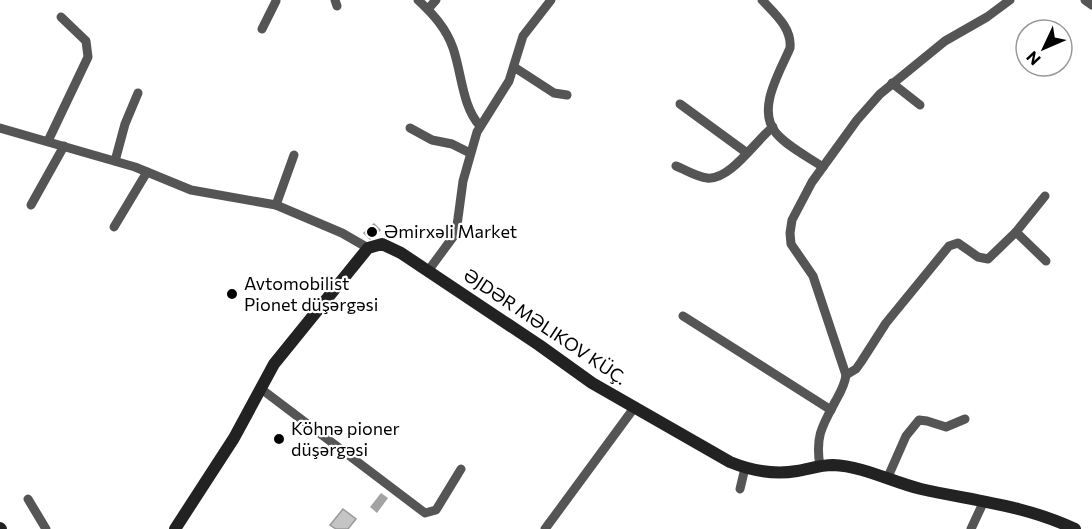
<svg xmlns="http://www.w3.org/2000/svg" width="1092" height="529" viewBox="0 0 1092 529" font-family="Commissioner,sans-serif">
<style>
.water{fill:#a3a3a3}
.building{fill:#c4c4c4;stroke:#999;stroke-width:1.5}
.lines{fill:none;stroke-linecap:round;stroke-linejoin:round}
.street{stroke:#555;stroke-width:9}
.secondary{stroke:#222;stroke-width:12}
.poi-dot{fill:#000;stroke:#fff;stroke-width:2}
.labels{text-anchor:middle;stroke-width:4.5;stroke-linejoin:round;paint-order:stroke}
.poi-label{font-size:18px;fill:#000;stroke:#fff;text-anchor:start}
.street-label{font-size:18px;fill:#000;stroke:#fff}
</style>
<rect width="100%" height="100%" fill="#fff"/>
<!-- water -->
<path class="water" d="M381,493L388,498L377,513L370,507Z"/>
<!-- building -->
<g class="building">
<path d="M374,224L380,230L370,239L364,233Z"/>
<path d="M343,509L356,519L348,529H336L330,525Z"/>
</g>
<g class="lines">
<!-- street -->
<g class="street">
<path d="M335,0L337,6"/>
<path d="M418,0C433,14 446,28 453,48C462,74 462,106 480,126"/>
<path d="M762,0C775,14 792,28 790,48C780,72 756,109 776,133C788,147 808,157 823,167"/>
<path d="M1085,0L1092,5"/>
<path d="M428,9L436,0"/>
<path d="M262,29L276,1"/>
<path d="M514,67L554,93L567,95"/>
<path d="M892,83L920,105"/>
<path d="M680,104L747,153"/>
<path d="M0,128L135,167L191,190L276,205L342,233L368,248"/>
<path d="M410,128L432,140L452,144L470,153"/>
<path d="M48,141L88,57L86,41L61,17"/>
<path d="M115,161L125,124L138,93"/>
<path d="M676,166C686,170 697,177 707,178C730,181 756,140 773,127"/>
<path d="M31,205L64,146"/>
<path d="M276,205L294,155"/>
<path d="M114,227L147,172"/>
<path d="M1016,232L1046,261"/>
<path d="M428,271L456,233L463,181L477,132L509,81L523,36L551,0"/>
<path d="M683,316L831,410"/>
<path d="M846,375L856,369L861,362L886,323L949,246L958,243L978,257L988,259L1016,232L1045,196"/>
<path d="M260,388L425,513L436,510L461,469"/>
<path d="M820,466C815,437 822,426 835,402C840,393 845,385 846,375L813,276L791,244L790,233L792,220L812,182L857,120L880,94L945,41L987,17L1010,0"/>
<path d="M887,479L906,436L919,420L927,421L946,427L965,419"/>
<path d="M740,489L745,468"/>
<path d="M28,499L46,529"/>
<path d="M545,529L634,408"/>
<path d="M971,529L984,501"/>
</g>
<!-- secondary -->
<g class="secondary">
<path d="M0,528L1,529"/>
<path d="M175,529L234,438L274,364L368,248L382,244L401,253L539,345L592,383L730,462C752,471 773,475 797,471C809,469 820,465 833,465C863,466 892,482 921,489C975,501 1024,505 1075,529"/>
</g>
</g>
<!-- markers -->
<g class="poi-dot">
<circle cx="372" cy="232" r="6"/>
<circle cx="232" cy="294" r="6"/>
<circle cx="279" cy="439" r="6"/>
</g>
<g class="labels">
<!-- poi labels -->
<g class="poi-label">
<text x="384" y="238">Əmirxəli Market</text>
<text x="244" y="290">Avtomobilist<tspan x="244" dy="21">Pionet düşərgəsi</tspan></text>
<text x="291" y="435">Köhnə pioner<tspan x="291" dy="21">düşərgəsi</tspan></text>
</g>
<!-- street labels -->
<g class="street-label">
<text transform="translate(545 327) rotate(34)" y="6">ƏJDƏR MƏLIKOV KÜÇ.</text>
</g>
</g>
<!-- north arrow -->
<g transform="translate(1044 48) rotate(226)"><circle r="28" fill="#ffffff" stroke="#999999" stroke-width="1.5"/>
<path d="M0-4.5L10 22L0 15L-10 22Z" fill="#000000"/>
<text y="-9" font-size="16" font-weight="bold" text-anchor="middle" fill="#000000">N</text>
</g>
</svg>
